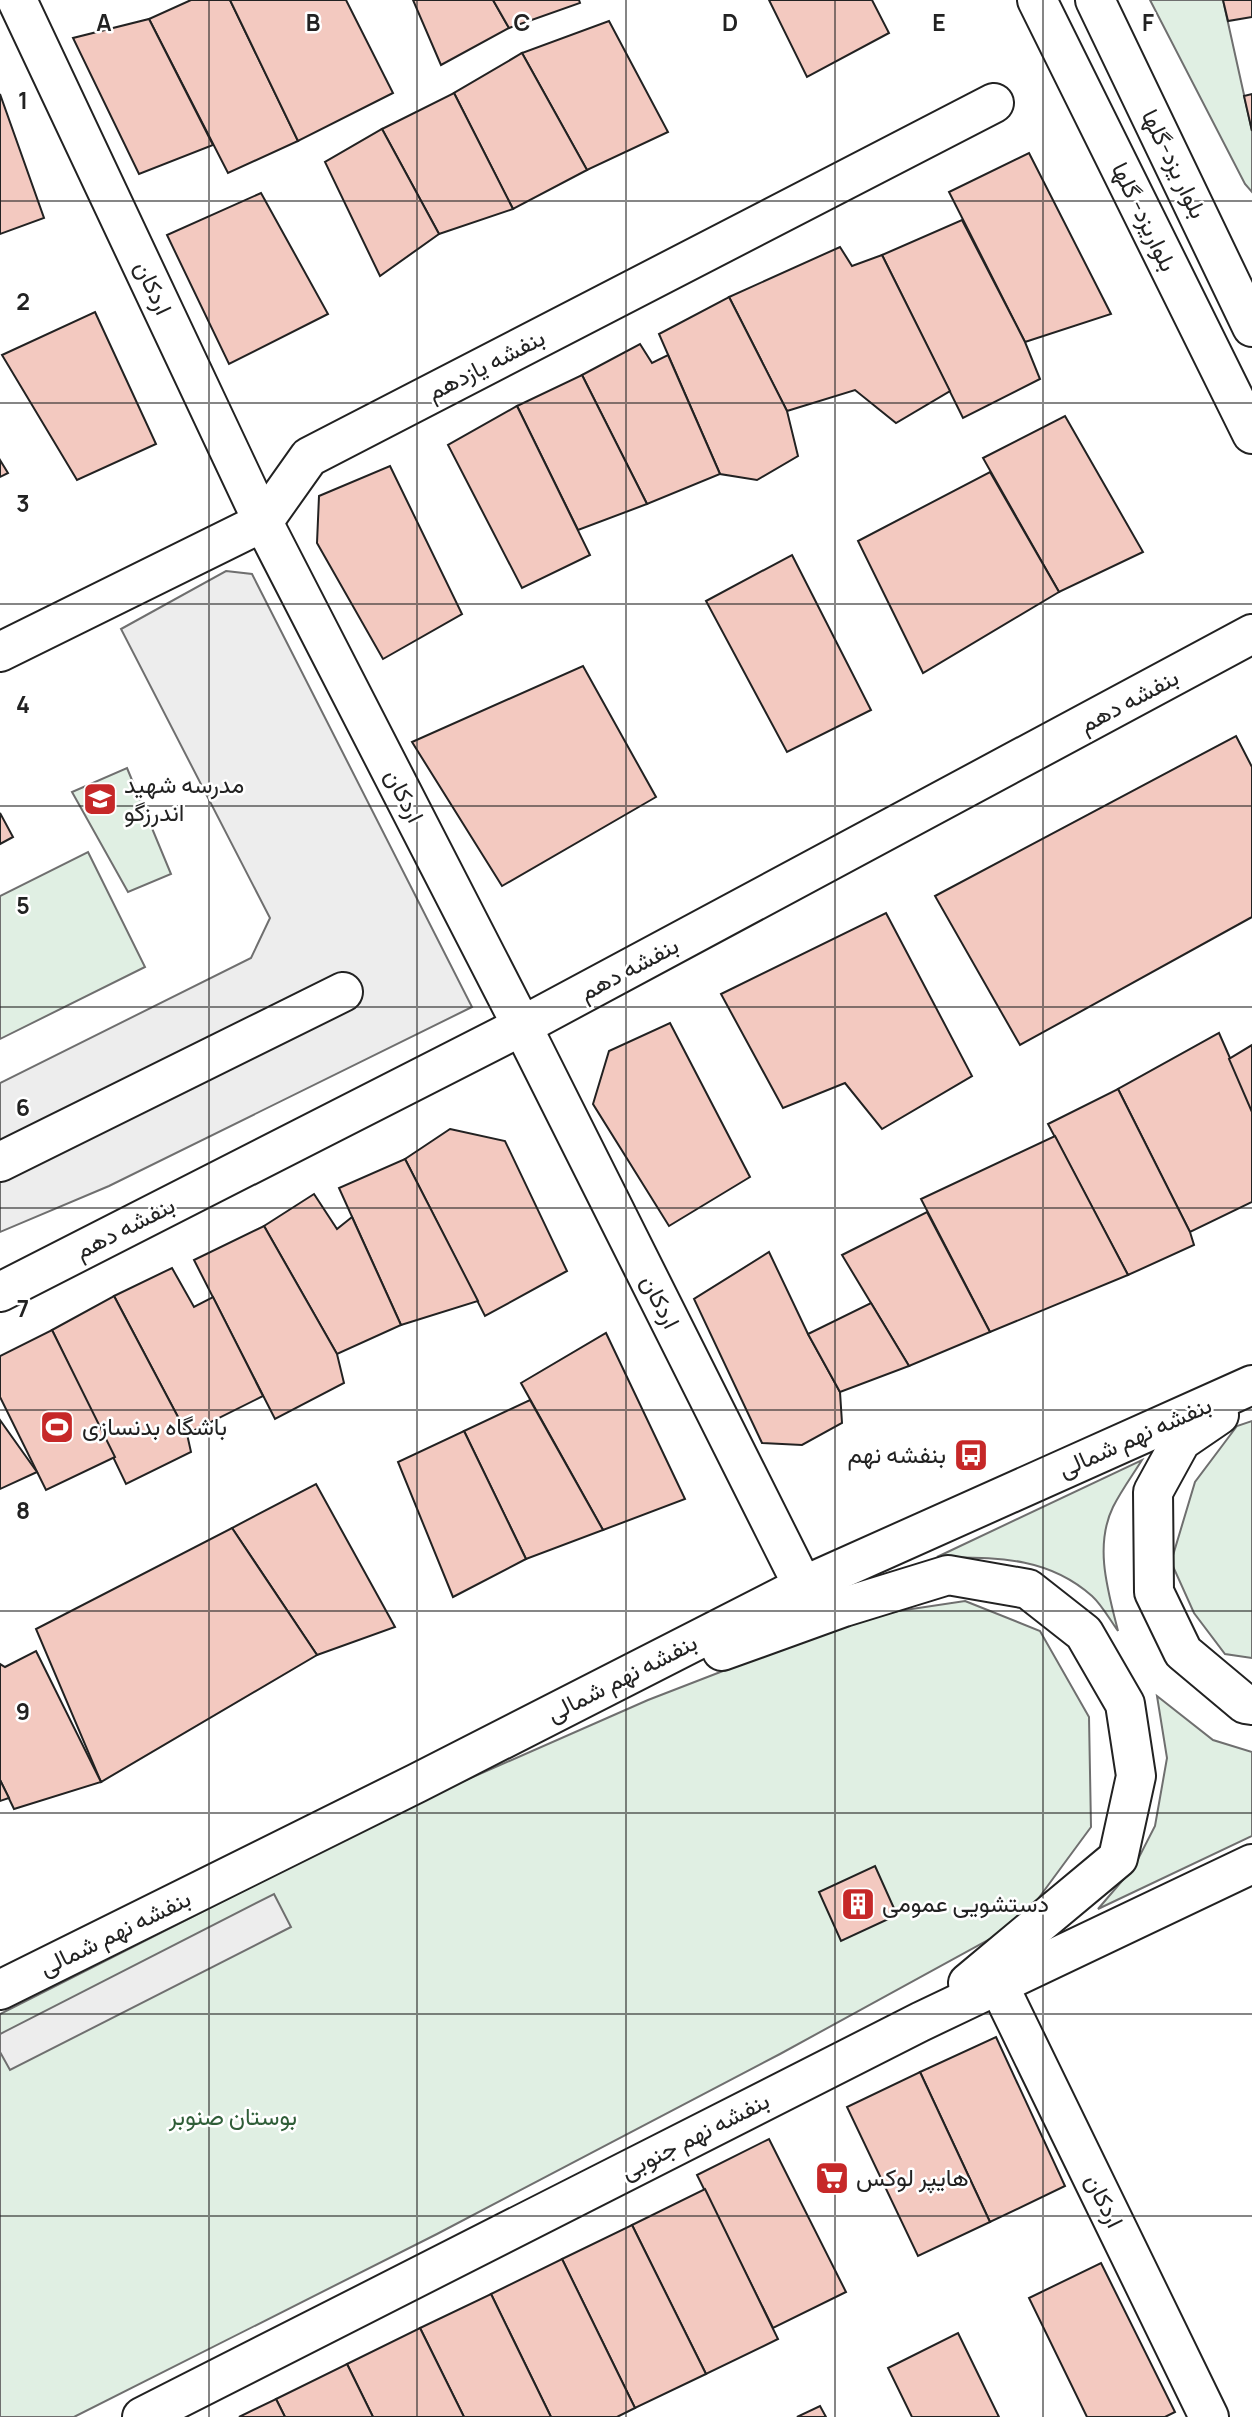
<svg xmlns="http://www.w3.org/2000/svg" width="1252" height="2417" viewBox="0 0 1252 2417" font-family="Manrope,Vazirmatn,sans-serif">
<style>
.green{fill:#e0efe3;stroke:#6f6f6f;stroke-width:2}
.parking{fill:#ededed;stroke:#6f6f6f;stroke-width:2}
.building{fill:#f3c9c0;stroke:#222;stroke-width:2}
.lines{fill:none;stroke-linecap:round;stroke-linejoin:round}
.minor-casing{stroke:#222;stroke-width:42}
.major-casing{stroke:#222;stroke-width:42}
.minor{stroke:#fff;stroke-width:38}
.major{stroke:#fff;stroke-width:38}
.grid{fill:none;stroke:#222;stroke-width:2;stroke-opacity:0.55}
.labels{text-anchor:middle;stroke-width:5;stroke-linejoin:round;paint-order:stroke}
.street-label{font-size:24px;fill:#222;stroke:#fff}
.poi-label{font-size:24px;fill:#222;stroke:#fff;text-anchor:start}
.park-label{font-size:24px;fill:#2f5e38;stroke:#fff}
.grid-label{font-size:23px;text-anchor:middle;font-weight:bold;fill:#222;stroke:#fff;stroke-width:5;stroke-linejoin:round;paint-order:stroke}
</style>
<rect width="100%" height="100%" fill="#fff"/>
<!-- green -->
<g class="green">
<path d="M1150,0H1223L1252,131V192L1245,184Z"/>
<path d="M127,768L171,874L128,892L72,792Z"/>
<path d="M88,852L145,967L0,1039V896Z"/>
<path d="M1252,1421V1658L1225,1654L1194,1613L1171,1562L1195,1482L1237,1426Z"/>
<path d="M1142,1460C1132,1476 1121,1491 1113,1507C1094,1546 1108,1591 1118,1631C1110,1620 1102,1605 1092,1596C1046,1555 993,1558 937,1557Z"/>
<path d="M965,1601L1040,1631L1089,1717L1091,1827L1021,1922L780,2054L437,2234L74,2417H0V2014L441,1791L648,1700L865,1616Z"/>
<path d="M1157,1696L1213,1740L1252,1752V1836L1098,1909L1134,1867L1155,1826L1167,1758Z"/>
</g>
<!-- parking -->
<g class="parking">
<path d="M226,571L252,574L472,1007L109,1186L0,1232V1083L251,958L270,918L121,629Z"/>
<path d="M274,1894L291,1927L10,2070L0,2052V2034Z"/>
</g>
<!-- building -->
<g class="building">
<path d="M191,0H230L298,141L228,173L149,19Z"/>
<path d="M230,0H346L393,93L298,141Z"/>
<path d="M413,0H493L509,28L441,65Z"/>
<path d="M493,0H579L580,3L509,28Z"/>
<path d="M769,0H872L889,33L807,77Z"/>
<path d="M1223,0H1252V17L1228,21Z"/>
<path d="M149,19L213,145L139,174L73,38Z"/>
<path d="M609,21L668,132L587,170L522,53Z"/>
<path d="M522,53L587,170L513,209L454,93Z"/>
<path d="M454,93L513,209L439,234L382,129Z"/>
<path d="M0,94L44,218L0,234Z"/>
<path d="M1252,94V131L1244,96Z"/>
<path d="M382,129L439,234L380,276L325,162Z"/>
<path d="M1029,153L1111,314L1025,342L949,192Z"/>
<path d="M261,193L328,314L229,364L167,235Z"/>
<path d="M962,220L1025,342L1040,379L963,418L882,255Z"/>
<path d="M840,247L852,266L882,255L950,391L896,423L855,390L787,411L729,297Z"/>
<path d="M729,297L787,411L798,456L757,480L720,474L659,334Z"/>
<path d="M95,312L156,444L77,480L2,355Z"/>
<path d="M640,344L652,363L668,355L720,474L647,504L582,375Z"/>
<path d="M582,375L647,504L578,530L517,406Z"/>
<path d="M517,406L590,555L522,588L448,445Z"/>
<path d="M1065,416L1143,552L1059,592L983,458Z"/>
<path d="M0,460L8,473L0,477Z"/>
<path d="M390,466L462,614L383,659L317,543L319,496Z"/>
<path d="M990,472L1059,592L923,673L858,541Z"/>
<path d="M792,555L871,710L787,752L706,601Z"/>
<path d="M583,666L656,797L502,886L412,742Z"/>
<path d="M1236,736L1252,767V917L1020,1045L935,896Z"/>
<path d="M0,813L13,837L0,844Z"/>
<path d="M886,913L972,1076L882,1129L845,1083L783,1108L721,994Z"/>
<path d="M670,1023L750,1177L669,1226L593,1104L609,1051Z"/>
<path d="M1219,1033L1252,1108V1202L1190,1232L1118,1089Z"/>
<path d="M1252,1045V1112L1229,1059Z"/>
<path d="M1118,1089L1190,1232L1194,1245L1128,1275L1048,1124Z"/>
<path d="M450,1129L505,1141L567,1271L485,1316L405,1159Z"/>
<path d="M1055,1136L1128,1275L990,1332L921,1199Z"/>
<path d="M405,1159L478,1301L401,1325L339,1188Z"/>
<path d="M314,1194L337,1229L352,1217L401,1325L337,1354L264,1226Z"/>
<path d="M927,1212L990,1332L909,1366L842,1255Z"/>
<path d="M264,1226L337,1354L344,1383L275,1419L194,1260Z"/>
<path d="M769,1252L808,1334L840,1392L842,1423L802,1445L762,1443L694,1299Z"/>
<path d="M172,1268L194,1307L213,1297L263,1396L187,1434L114,1296Z"/>
<path d="M114,1296L187,1434L191,1452L126,1484L52,1330Z"/>
<path d="M871,1303L909,1366L840,1392L808,1334Z"/>
<path d="M52,1330L115,1457L46,1490L0,1397V1356Z"/>
<path d="M606,1333L685,1499L603,1530L521,1383Z"/>
<path d="M530,1400L603,1530L526,1559L464,1431Z"/>
<path d="M0,1420L37,1472L0,1489Z"/>
<path d="M464,1431L526,1559L453,1597L398,1462Z"/>
<path d="M316,1484L395,1627L317,1655L232,1528Z"/>
<path d="M232,1528L317,1655L101,1782L36,1629Z"/>
<path d="M36,1651L101,1782L14,1809L0,1780V1664L5,1667Z"/>
<path d="M0,1780L9,1798L0,1801Z"/>
<path d="M875,1866L897,1915L841,1941L819,1892Z"/>
<path d="M996,2037L1065,2186L990,2222L920,2072Z"/>
<path d="M920,2072L990,2222L918,2256L847,2107Z"/>
<path d="M769,2139L846,2292L773,2328L697,2175Z"/>
<path d="M705,2189L778,2339L706,2374L632,2225Z"/>
<path d="M632,2225L706,2374L635,2408L562,2259Z"/>
<path d="M562,2259L635,2408L617,2417H551L491,2294Z"/>
<path d="M1101,2263L1175,2412L1165,2417H1087L1029,2298Z"/>
<path d="M491,2294L551,2417H464L420,2328Z"/>
<path d="M420,2328L464,2417H373L347,2364Z"/>
<path d="M958,2333L999,2417H912L888,2368Z"/>
<path d="M347,2364L373,2417H285L276,2399Z"/>
<path d="M276,2399L285,2417H239Z"/>
<path d="M820,2406L826,2417H797Z"/>
</g>
<g class="lines">
<!-- minor casing -->
<g class="minor-casing">
<g id="minor">
<path d="M17,0L263,522L522,1026L803,1586"/>
<path d="M0,652L263,522L309,457L994,103"/>
<path d="M0,1162L343,992"/>
<path d="M0,1292L522,1026L1252,634"/>
<path d="M998,1984L1209,2417"/>
</g>
</g>
<!-- major casing -->
<g class="major-casing">
<g id="major">
<path d="M1037,0L1252,434"/>
<path d="M1095,0L1252,327"/>
<path d="M1219,1415L1181,1441L1153,1492L1154,1592L1183,1652L1245,1704L1252,1705"/>
<path d="M722,1651L844,1607L948,1575L1028,1589L1084,1633L1125,1704L1136,1776L1118,1858L968,1983"/>
<path d="M0,1990L417,1783L803,1586L1252,1385"/>
<path d="M142,2417L920,2022L1252,1864"/>
</g>
</g>
<!-- minor -->
<use href="#minor" class="minor"/>
<!-- major -->
<use href="#major" class="major"/>
</g>
<!-- grid -->
<path class="grid" d="M209,0V2417M417,0V2417M626,0V2417M835,0V2417M1043,0V2417M0,201H1252M0,403H1252M0,604H1252M0,806H1252M0,1007H1252M0,1208H1252M0,1410H1252M0,1611H1252M0,1813H1252M0,2014H1252M0,2216H1252"/>
<!-- icons -->
<defs>
<g id="school-square" transform="scale(1.75)"><rect x="-9" y="-9" width="18" height="18" rx="4" fill="#c62828" stroke="#fff"/><path d="M0-5L7-2L0 1L-7-2ZM-4 1L0 2.5L4 1V4Q0 6-4 4Z" fill="#fff"/></g>
<g id="stadium-square" transform="scale(1.75)"><rect x="-9" y="-9" width="18" height="18" rx="4" fill="#c62828" stroke="#fff"/><path d="M0-5a6.5 5 0 1 0 0 10a6.5 5 0 1 0 0-10ZM-3.5-1.8h7v3.6h-7Z" fill="#fff"/></g>
<g id="bus-square" transform="scale(1.75)"><rect x="-9" y="-9" width="18" height="18" rx="4" fill="#c62828" stroke="#fff"/><path d="M-5-6H5V4H4V6H2V4H-2V6H-4V4H-5ZM-3.5-4V0h7V-4ZM-3.5 1.2v1.5H-2V1.2ZM2 1.2v1.5H3.5V1.2Z" fill="#fff"/></g>
<g id="building-square" transform="scale(1.75)"><rect x="-9" y="-9" width="18" height="18" rx="4" fill="#c62828" stroke="#fff"/><path d="M-4-6H4V6H1V3H-1V6H-4ZM-2.5-4.3h1.7v1.8h-1.7ZM.8-4.3h1.7v1.8H.8ZM-2.5-1h1.7V.8h-1.7ZM.8-1h1.7V.8H.8Z" fill="#fff"/></g>
<g id="supermarket-square" transform="scale(1.75)"><rect x="-9" y="-9" width="18" height="18" rx="4" fill="#c62828" stroke="#fff"/><path d="M-6-5.5h2.5l.6 2H6L4.5 2H-2.5L-4.4-4H-6ZM-1.5 3.2a1.3 1.3 0 1 0 .1 0ZM3 3.2a1.3 1.3 0 1 0 .1 0Z" fill="#fff"/></g>
</defs>
<g fill-rule="evenodd">
<use href="#school-square" x="100" y="799"/>
<use href="#stadium-square" x="57" y="1427"/>
<use href="#bus-square" x="971" y="1455"/>
<use href="#building-square" x="858" y="1904"/>
<use href="#supermarket-square" x="832" y="2178"/>
</g>
<g class="labels">
<!-- street labels -->
<g class="street-label">
<text transform="translate(1174 164) rotate(64)" y="8">بلوار یزد-گلها</text>
<text transform="translate(1144 217) rotate(64)" y="8">بلواریزد- گلها</text>
<text transform="translate(153 288) rotate(65)" y="8">اردکان</text>
<text transform="translate(486 365) rotate(-27)" y="8">بنفشه یازدهم</text>
<text transform="translate(1129 701) rotate(-28)" y="8">بنفشه دهم</text>
<text transform="translate(404 796) rotate(63)" y="8">اردکان</text>
<text transform="translate(629 969) rotate(-28)" y="8">بنفشه دهم</text>
<text transform="translate(125 1228) rotate(-27)" y="8">بنفشه دهم</text>
<text transform="translate(660 1302) rotate(63)" y="8">اردکان</text>
<text transform="translate(1135 1437) rotate(-24)" y="8">بنفشه نهم شمالی</text>
<text transform="translate(622 1678) rotate(-27)" y="8">بنفشه نهم شمالی</text>
<text transform="translate(115 1933) rotate(-26)" y="8">بنفشه نهم شمالی</text>
<text transform="translate(695 2136) rotate(-27)" y="8">بنفشه نهم جنوبی</text>
<text transform="translate(1104 2201) rotate(64)" y="8">اردکان</text>
</g>
<!-- poi labels -->
<g class="poi-label">
<text x="124" y="793">مدرسه شهید<tspan x="124" dy="28">اندرزگو</tspan></text>
<text x="82" y="1435">باشگاه بدنسازی</text>
<text x="946" y="1463" text-anchor="end">بنفشه نهم</text>
<text x="882" y="1912">دستشویی عمومی</text>
<text x="856" y="2186">هایپر لوکس</text>
</g>
<!-- park labels -->
<g class="park-label">
<text x="233" y="2125">بوستان صنوبر</text>
</g>
</g>
<g class="grid-label">
<text x="104" y="31">A</text>
<text x="313" y="31">B</text>
<text x="522" y="31">C</text>
<text x="730" y="31">D</text>
<text x="939" y="31">E</text>
<text x="1148" y="31">F</text>
<text x="23" y="109">1</text>
<text x="23" y="310">2</text>
<text x="23" y="512">3</text>
<text x="23" y="713">4</text>
<text x="23" y="914">5</text>
<text x="23" y="1116">6</text>
<text x="23" y="1317">7</text>
<text x="23" y="1519">8</text>
<text x="23" y="1720">9</text>
</g>
</svg>
